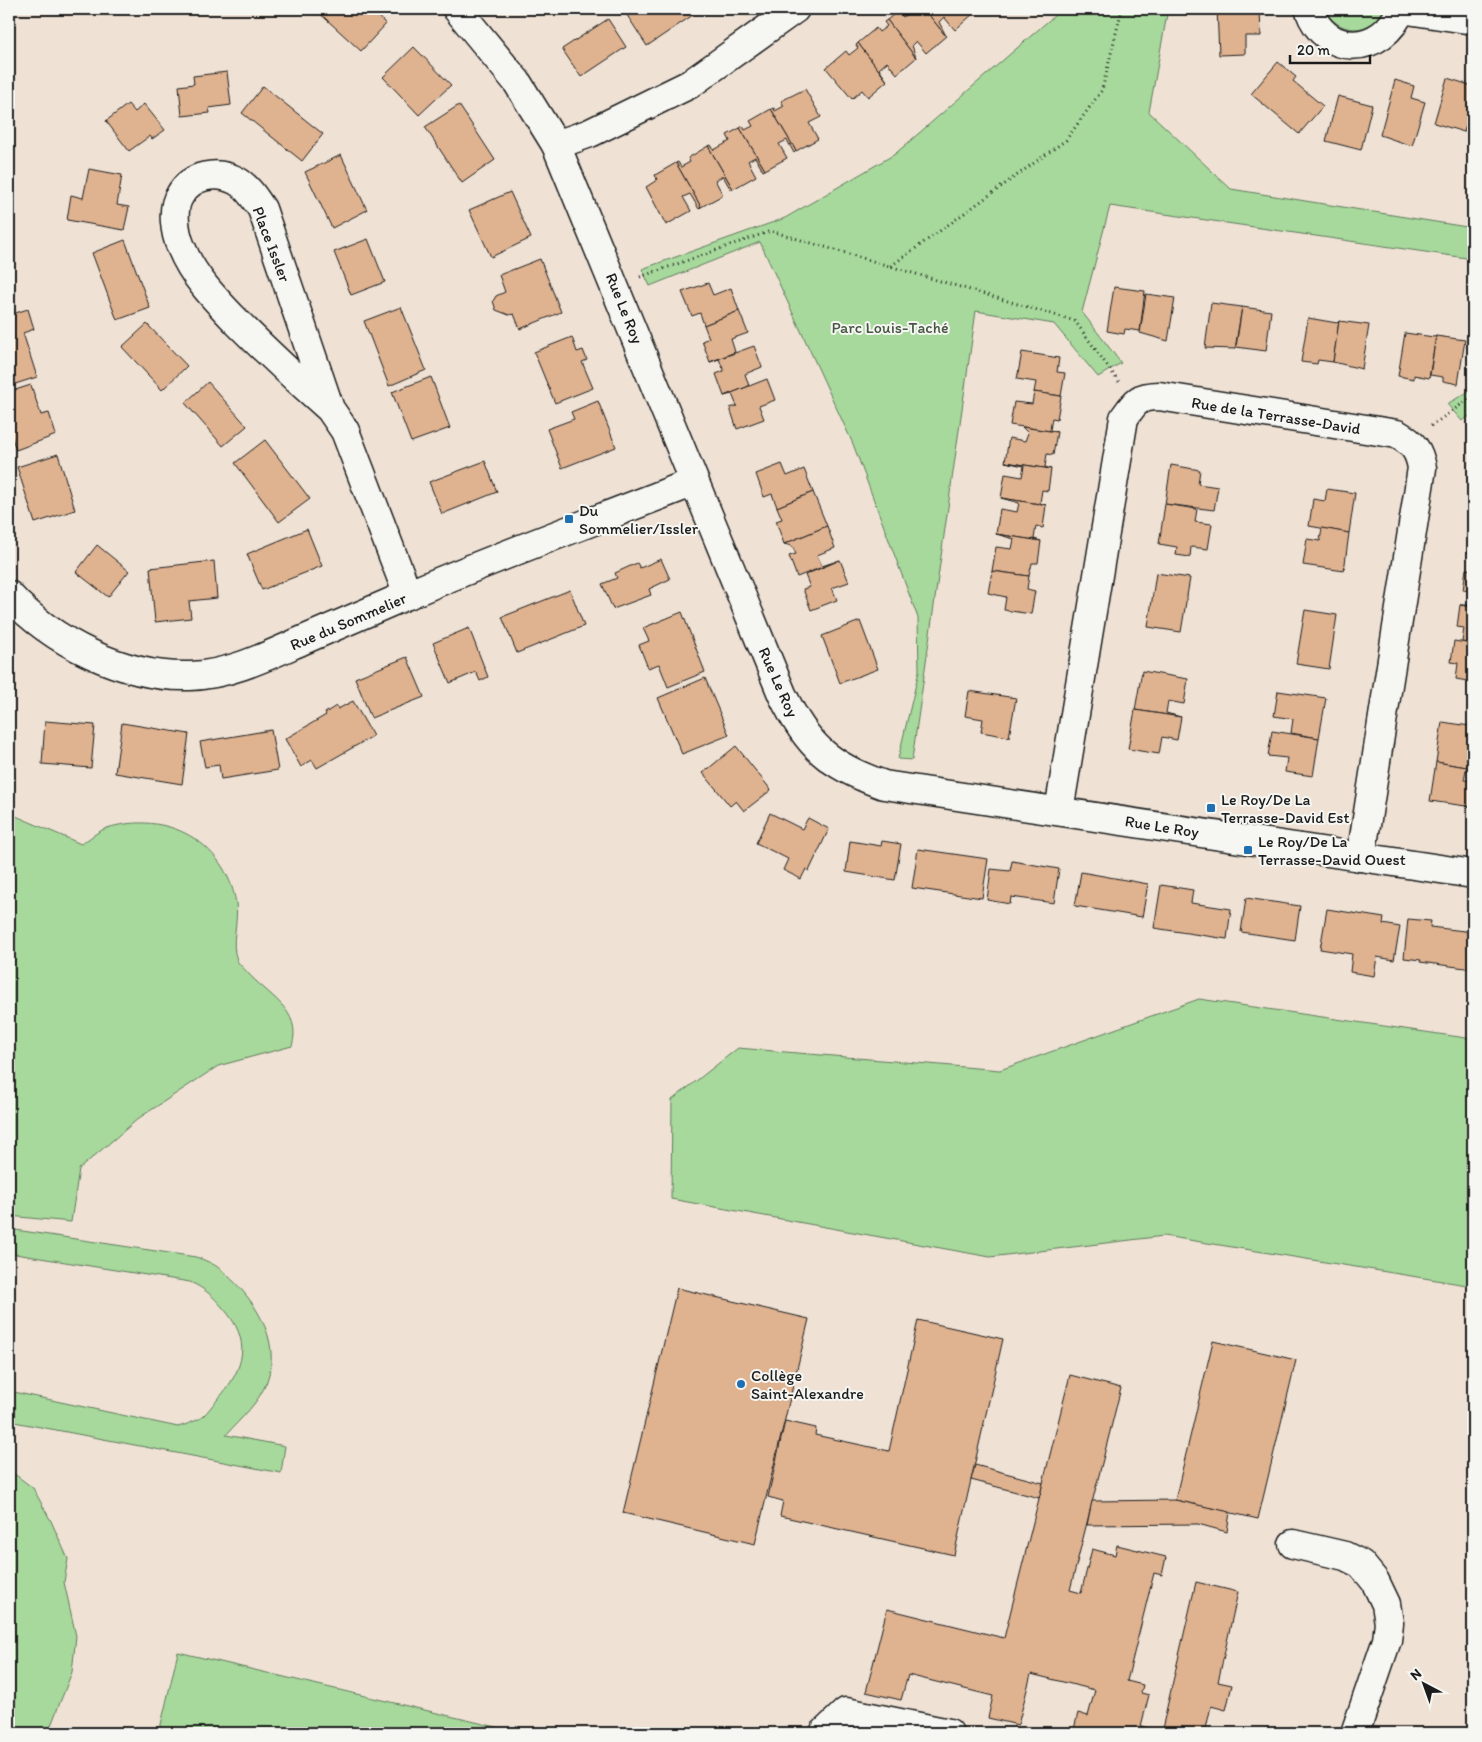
<svg xmlns="http://www.w3.org/2000/svg" width="1482" height="1742" viewBox="0 0 1482 1742" font-family="Itim,sans-serif">
<style>
.green{fill:#a6d99b;stroke:#617a5c}
.building{fill:#dfb290;stroke:#1c1c1c}
.lines{fill:none;stroke-linecap:round;stroke-linejoin:round}
.minor-casing{stroke:#1c1c1c;stroke-width:31}
.path{stroke:#1c1c1c;stroke-width:3;stroke-dasharray:1 4;stroke-linecap:butt}
.minor{stroke:#f6f6f2;stroke-width:28}
.poi-dot{fill:#1f6fb2;stroke:#f6f6f2;stroke-width:2}
.labels{text-anchor:middle;stroke-width:4;stroke-linejoin:round;paint-order:stroke}
.street-label{font-size:16px;fill:#1c1c1c;stroke:#f6f6f2}
.park-label{font-size:16px;fill:#455542;stroke:#f6f6f2}
.poi-label{font-size:16px;fill:#1c1c1c;stroke:#f6f6f2;text-anchor:start}
</style>
<rect width="100%" height="100%" fill="#efe2d5"/>
<filter id="ink" filterUnits="userSpaceOnUse"><feTurbulence type="fractalNoise" baseFrequency=".02" numOctaves="2"/><feDisplacementMap in="SourceGraphic" scale="10" xChannelSelector="R" yChannelSelector="G"/><feConvolveMatrix kernelMatrix="1 2 1 2 8 2 1 2 1" color-interpolation-filters="sRGB"/></filter>
<g filter="url(#ink)">
<!-- green -->
<g class="green">
<path d="M1062,9H1168L1149,112L1231,189L1473,228V259L1110,206L1082,312L1121,363L1098,377L1054,324L976,311L912,760L898,759L919,671L918,618L853,444L760,242L650,286L642,269L785,218L895,154Z"/>
<path d="M1325,9H1385C1373,35 1337,36 1325,9Z"/>
<path d="M1473,389V414L1462,421L1447,404Z"/>
<path d="M9,813L81,844C89,839 98,831 107,828C166,810 225,841 236,903C239,921 230,943 237,960C238,964 244,968 247,972C267,995 303,1010 292,1046L218,1066L139,1118L79,1169L71,1222L9,1216Z"/>
<path d="M1199,999L1473,1039V1286L1164,1236L990,1257L671,1199L672,1100L738,1048L1000,1070Z"/>
<path d="M9,1229L196,1257C204,1260 213,1263 220,1269C251,1294 283,1338 267,1381C259,1403 242,1417 226,1435L285,1446L281,1473L9,1421V1391L178,1427C185,1425 193,1422 199,1419C206,1415 212,1405 218,1399C245,1368 252,1340 223,1308C213,1296 204,1288 190,1282L9,1253Z"/>
<path d="M9,1470L33,1488L51,1521L68,1559L64,1582L76,1636L72,1672L48,1733H9Z"/>
<path d="M178,1652L522,1733H159Z"/>
</g>
<!-- building -->
<g class="building">
<path d="M315,9H370L386,24L361,51Z"/>
<path d="M623,9H689L693,15L647,46Z"/>
<path d="M913,9H924L946,36L926,53L916,41L912,45L916,58L887,20L898,11L903,17Z"/>
<path d="M924,9H971L974,13L955,30L944,17L939,22L946,36Z"/>
<path d="M1217,9H1260L1261,36H1245V54L1219,55Z"/>
<path d="M608,19L626,47L581,77L562,49Z"/>
<path d="M887,20L916,58L897,74L887,62L879,69L887,81L858,43L876,28L879,32L887,26L884,22Z"/>
<path d="M858,43L887,81L868,97L862,90L852,99L826,68L846,51L849,55L858,48L856,45Z"/>
<path d="M414,47L451,85L419,115L383,77Z"/>
<path d="M1278,62L1296,77L1293,81L1323,106L1299,134L1251,94Z"/>
<path d="M227,72L231,105L209,108L210,113L182,116L179,86L194,84L193,76Z"/>
<path d="M1447,78L1473,86V102L1464,132L1434,123Z"/>
<path d="M1395,80L1414,86L1411,98L1425,102L1412,146L1380,135Z"/>
<path d="M263,86L323,134L302,161L242,113Z"/>
<path d="M805,89L821,117L809,123L818,139L796,151L771,109L774,108L775,111L784,106L781,101Z"/>
<path d="M1338,96L1372,105L1361,150L1326,141Z"/>
<path d="M128,104L135,112L144,104L165,130L152,139L150,136L129,151L106,121Z"/>
<path d="M459,105L495,160L462,183L425,127Z"/>
<path d="M771,109L796,151L794,153L787,140L779,144L787,158L765,170L740,128L743,126L745,130L753,126L750,121Z"/>
<path d="M740,128L765,170L763,171L755,157L748,161L756,176L733,189L708,146L711,145L714,150L730,141L727,135Z"/>
<path d="M708,146L733,189L731,190L723,176L715,180L723,195L701,207L676,163L678,162L681,167L690,162L688,158Z"/>
<path d="M341,155L367,210L332,228L305,172Z"/>
<path d="M676,163L701,207L699,209L690,194L683,197L691,211L666,225L646,187L657,180L655,175Z"/>
<path d="M89,169L122,175L117,205L129,207L124,230L67,220L71,195L83,198Z"/>
<path d="M510,192L531,238L491,257L469,210Z"/>
<path d="M368,239L385,282L351,295L334,252Z"/>
<path d="M125,240L150,308L117,320L92,253Z"/>
<path d="M540,259L561,312L520,329L514,314L509,315L496,310L493,301L496,296L505,292L499,275Z"/>
<path d="M708,283L713,295L731,288L739,311L704,325L700,313L692,316L682,292Z"/>
<path d="M1114,287L1145,291L1140,331L1125,329L1124,334L1107,331Z"/>
<path d="M1146,294L1175,298L1168,341L1140,333Z"/>
<path d="M1211,303L1242,307L1235,349L1205,348Z"/>
<path d="M401,307L426,370L389,386L364,321Z"/>
<path d="M1242,307L1271,311L1266,351L1236,347Z"/>
<path d="M28,309L34,329L23,333L37,377L9,386V315Z"/>
<path d="M739,311L748,333L731,339L735,352L710,362L702,341L709,338L704,325Z"/>
<path d="M1308,318L1337,323L1339,321L1333,362L1318,360L1317,364L1301,362Z"/>
<path d="M1339,321L1369,325L1362,369L1333,362Z"/>
<path d="M147,324L187,366L162,390L122,347Z"/>
<path d="M1405,333L1434,337L1436,336L1429,378L1414,375V379L1398,376Z"/>
<path d="M1436,336L1465,340L1458,384L1443,381V377L1430,375Z"/>
<path d="M572,337L577,352L583,350L587,360L582,362L593,388L555,403L534,352Z"/>
<path d="M754,346L762,367L745,374L749,386L724,396L716,374L724,371L719,359L710,362Z"/>
<path d="M1022,352L1059,358L1057,372L1065,373L1061,396L1034,392L1036,382L1017,379Z"/>
<path d="M431,377L450,428L411,442L392,392Z"/>
<path d="M767,379L775,400L759,406L764,419L737,429L730,408L737,406L732,394L724,396Z"/>
<path d="M208,382L247,426L223,446L185,403Z"/>
<path d="M31,385L41,415L49,413L56,435L16,450L9,429V392Z"/>
<path d="M1034,392L1061,396L1057,419L1052,418L1050,430L1057,432L1010,425L1014,402L1032,404Z"/>
<path d="M598,401L616,447L562,468L547,429L574,419L571,412Z"/>
<path d="M1022,427L1057,432L1053,455L1047,454L1045,467L1051,469L1005,462L1009,438L1025,441L1028,433Z"/>
<path d="M265,440L310,499L279,522L235,463Z"/>
<path d="M58,454L75,510L35,523L17,467Z"/>
<path d="M485,461L497,492L442,514L429,482Z"/>
<path d="M1005,462L1051,469L1048,491L1042,490L1040,503L1046,505L1001,498L1005,474L1022,477L1024,466Z"/>
<path d="M782,464L787,476L804,469L813,492L777,507L772,494L764,497L756,474Z"/>
<path d="M1171,465L1200,470L1198,484L1218,487L1214,510L1165,504Z"/>
<path d="M1327,489L1355,493L1349,533L1309,526L1313,499L1325,501Z"/>
<path d="M813,492L827,526L784,544L776,521L782,519L777,507Z"/>
<path d="M1001,498L1046,505L1043,528L1036,526L1034,539L1041,541L996,534L1000,509L1017,512L1019,503Z"/>
<path d="M1165,504L1197,509L1195,522L1212,524L1208,549L1191,547L1190,557L1176,555L1177,547L1159,544Z"/>
<path d="M827,526L835,548L817,555L822,566L840,560L797,577L789,556L796,554L792,546L784,544Z"/>
<path d="M1322,528L1349,533L1344,571L1303,565L1307,539L1320,541Z"/>
<path d="M307,529L322,566L262,590L247,554Z"/>
<path d="M1471,533H1473V553H1468Z"/>
<path d="M996,534L1041,541L1038,563H1032L1029,576L992,571L996,547L1012,549L1014,539Z"/>
<path d="M97,545L129,571L108,597L76,572Z"/>
<path d="M661,559L670,579L649,589L651,595L613,609L602,584L617,578L615,573L637,563L640,568Z"/>
<path d="M840,560L849,582L832,588L837,600L811,610L803,589L810,587L805,575Z"/>
<path d="M214,561L217,598L189,601L191,618L155,622L150,568Z"/>
<path d="M1466,569L1473,570V607L1460,605H1468L1470,591L1463,590Z"/>
<path d="M992,571L1029,576L1027,589L1035,591L1031,614L1004,610L1006,597L988,593Z"/>
<path d="M1156,573L1190,578L1181,632L1148,627Z"/>
<path d="M570,590L584,626L517,653L502,617Z"/>
<path d="M1460,605L1473,607V644L1462,642L1464,628L1457,627Z"/>
<path d="M1305,610L1337,615L1329,669L1296,664Z"/>
<path d="M682,612L705,672L668,687L659,664L648,668L639,645L649,641L643,628Z"/>
<path d="M860,621L878,669L840,683L822,636Z"/>
<path d="M469,628L488,677L480,681L476,672L450,683L433,643Z"/>
<path d="M1454,641L1473,644V682L1456,679L1458,663L1451,662Z"/>
<path d="M407,657L424,697L371,718L355,678Z"/>
<path d="M1142,671L1188,679L1184,704L1168,701L1166,713L1181,717L1135,710Z"/>
<path d="M705,678L729,735L682,754L658,698Z"/>
<path d="M969,691L1016,698L1009,737L981,732L983,719L965,716Z"/>
<path d="M1278,691L1326,698L1319,738L1291,733L1293,719L1274,716Z"/>
<path d="M353,701L373,736L317,768L312,760L301,767L285,739L326,715L325,713L336,706L338,709Z"/>
<path d="M1135,710L1181,717L1177,740L1162,737L1159,754L1128,749Z"/>
<path d="M45,721L95,725L91,768L42,764Z"/>
<path d="M1442,722L1470,726L1468,741L1473,742V768L1436,762Z"/>
<path d="M122,723L189,734L182,784L115,773Z"/>
<path d="M271,730L278,770L221,779L219,765L205,767L200,742Z"/>
<path d="M1272,731L1319,738L1313,776L1285,772L1287,758L1268,756Z"/>
<path d="M736,746L771,790L744,811L736,801L730,806L703,773Z"/>
<path d="M1436,762L1473,768V772L1466,770L1464,780L1473,781V807L1430,801Z"/>
<path d="M770,813L802,829L808,818L829,829L809,871L806,869L801,879L783,870L788,859L756,843Z"/>
<path d="M850,841L881,846L882,841L901,844L895,880L846,872Z"/>
<path d="M918,849L988,859L982,898L912,888Z"/>
<path d="M1012,861L1059,869L1054,903L1011,897L1010,904L987,900L991,869L1010,871Z"/>
<path d="M1081,872L1148,884L1142,917L1075,906Z"/>
<path d="M1161,885L1193,890L1191,903L1231,909L1227,939L1154,928Z"/>
<path d="M1246,898L1300,906L1295,940L1241,932Z"/>
<path d="M1327,909L1384,918L1383,924L1400,927L1394,960L1377,957L1374,976L1350,972L1352,954L1320,949Z"/>
<path d="M1408,919L1431,921L1430,927L1473,932V969L1420,962L1421,960L1404,958Z"/>
<path d="M677,1288L809,1319L755,1544L623,1513Z"/>
<path d="M918,1320L1003,1339L954,1555L780,1516L783,1501L768,1497L785,1421L816,1428L815,1435L889,1451Z"/>
<path d="M1213,1341L1296,1360L1258,1519L1175,1500Z"/>
<path d="M1070,1375L1121,1388L1070,1590L1081,1593L1092,1549L1115,1555L1117,1545L1166,1557L1162,1575L1154,1573L1127,1681L1143,1685L1141,1693L1149,1695L1141,1726L1152,1729L1151,1733H1073L1078,1713L1088,1716L1095,1690L1031,1674L1018,1725L988,1718L993,1696L908,1675L901,1700L866,1692L887,1609L1004,1638Z"/>
<path d="M975,1465L1043,1483L1039,1498L971,1480Z"/>
<path d="M1175,1500L1230,1512L1227,1532L1198,1524L1087,1525L1092,1501Z"/>
<path d="M1196,1582L1238,1592L1218,1682L1232,1685L1226,1710L1211,1706L1205,1733H1161Z"/>
</g>
<g class="lines">
<!-- minor casing -->
<g class="minor-casing">
<g id="minor">
<path d="M457,9L517,82L556,145L782,694C807,746 829,766 884,785L1473,874"/>
<path d="M1309,9C1325,58 1383,55 1401,9"/>
<path d="M1401,9L1473,20"/>
<path d="M556,145L590,133L690,84L795,9"/>
<path d="M330,409C298,381 268,353 238,323C216,300 193,277 181,247C175,233 171,208 180,195C191,175 217,170 237,181C248,187 255,199 262,209L330,409L345,431L408,595"/>
<path d="M9,595C52,642 124,678 190,676C229,675 267,656 301,641C336,626 371,611 405,596C500,555 598,520 694,482"/>
<path d="M1059,811L1124,418C1135,402 1138,396 1159,396L1397,434C1413,443 1419,450 1422,468L1361,857"/>
<path d="M1293,1544L1345,1556L1361,1564L1375,1581L1386,1604L1389,1623L1387,1640L1355,1733"/>
<path d="M824,1733L846,1712L949,1733"/>
</g>
</g>
<!-- path -->
<g class="path">
<path d="M891,266L1066,140L1102,90L1122,9"/>
<path d="M640,277L771,231L1075,321L1119,382"/>
<path d="M1431,426L1473,396"/>
</g>
<!-- minor -->
<use href="#minor" class="minor"/>
</g>
</g>
<!-- markers -->
<g class="poi-dot">
<rect x="564" y="514" width="10" height="10" rx="2.5"/>
<rect x="1206" y="803" width="10" height="10" rx="2.5"/>
<rect x="1243" y="845" width="10" height="10" rx="2.5"/>
<circle cx="741" cy="1384" r="5"/>
</g>
<g class="labels">
<!-- street labels -->
<g class="street-label">
<text transform="translate(272 244) rotate(69)" y="6">Place Issler</text>
<text transform="translate(625 308) rotate(68)" y="6">Rue Le Roy</text>
<text transform="translate(1276 415) rotate(9)" y="6">Rue de la Terrasse-David</text>
<text transform="translate(348 621) rotate(-23)" y="6">Rue du Sommelier</text>
<text transform="translate(779 682) rotate(66)" y="6">Rue Le Roy</text>
<text transform="translate(1162 826) rotate(9)" y="6">Rue Le Roy</text>
</g>
<!-- park labels -->
<g class="park-label">
<text x="890" y="333">Parc Louis-Taché</text>
</g>
<!-- poi labels -->
<g class="poi-label">
<text x="579" y="516">Du<tspan x="579" dy="18">Sommelier/Issler</tspan></text>
<text x="1221" y="805">Le Roy/De La<tspan x="1221" dy="18">Terrasse-David Est</tspan></text>
<text x="1258" y="847">Le Roy/De La<tspan x="1258" dy="18">Terrasse-David Ouest</tspan></text>
<text x="751" y="1381">Collège<tspan x="751" dy="18">Saint-Alexandre</tspan></text>
</g>
</g>
<!-- margin -->
<rect width="1482" height="1742" fill="none" stroke="#f6f6f2" stroke-width="30"/>
<rect x="15" y="15" width="1452" height="1712" fill="none" stroke="#1c1c1c" stroke-width="2" filter="url(#ink)"/>
<!-- north arrow -->
<g transform="translate(1424 1684) rotate(319)" stroke="#f6f6f2" stroke-width="4" paint-order="stroke">
<path d="M0-4L9 19L0 12L-9 19Z" fill="#1c1c1c"/>
<text y="-8" font-size="14" font-weight="bold" text-anchor="middle" fill="#1c1c1c">N</text>
</g>
<!-- scale -->
<path d="M1290 55v8h80v-8" fill="none" stroke="#1c1c1c" stroke-width="2.5"/>
<text x="1297" y="55" font-size="15" fill="#1c1c1c" stroke="#f6f6f2" stroke-width="4" paint-order="stroke">20 m</text>
</svg>
